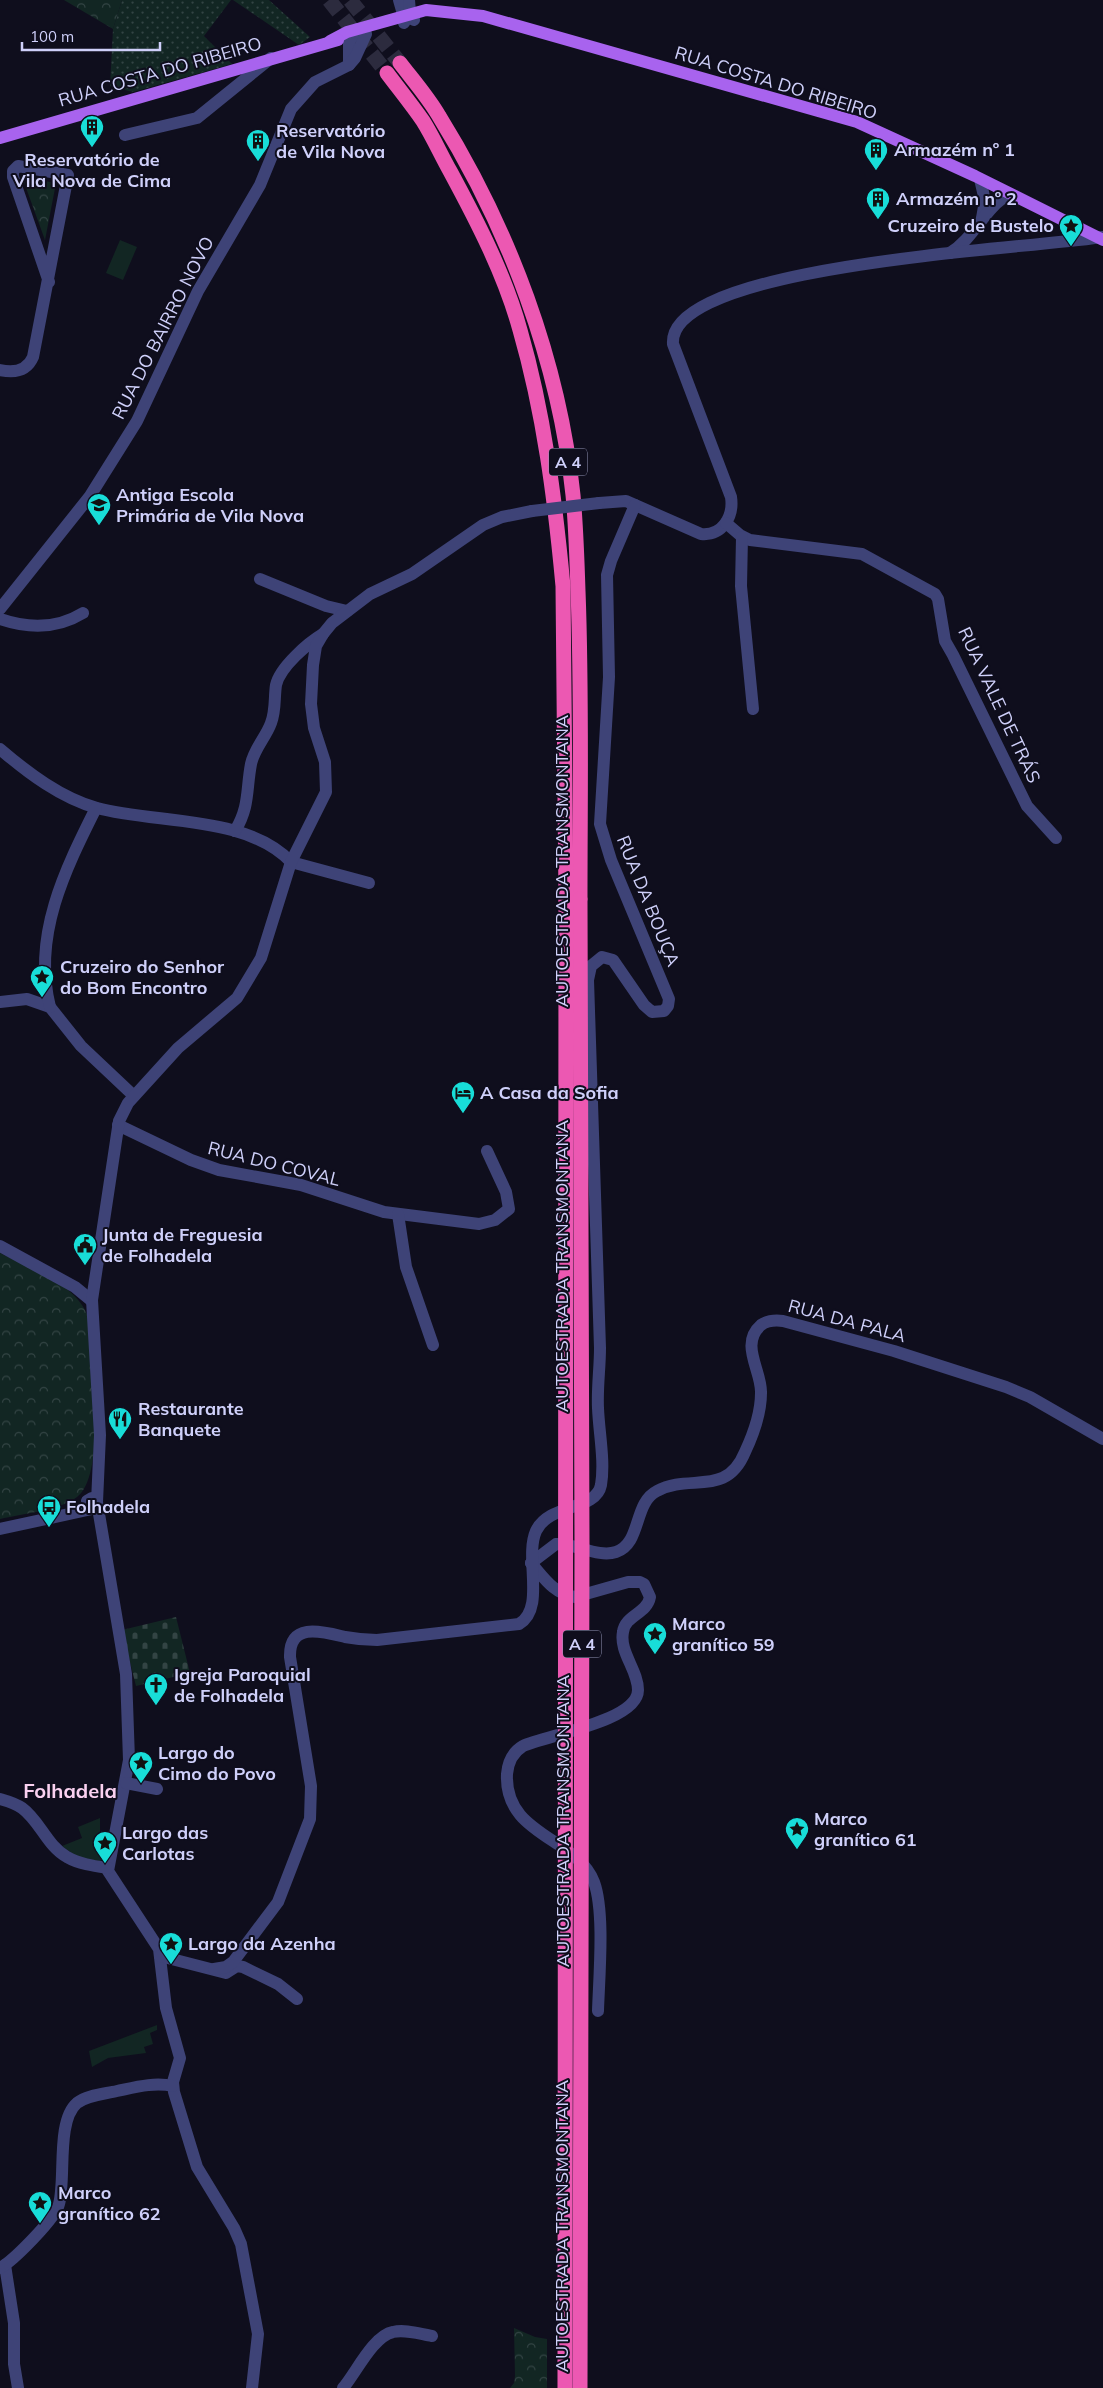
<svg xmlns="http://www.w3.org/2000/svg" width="1103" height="2388" viewBox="0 0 1103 2388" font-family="Mulish,sans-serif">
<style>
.grass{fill:url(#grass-dots)}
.forest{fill:url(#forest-crowns)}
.cemetery{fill:url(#cemetery-stones)}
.garden{fill:#122623}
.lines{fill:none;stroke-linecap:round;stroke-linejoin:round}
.highway-tunnel{stroke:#2c2b3e;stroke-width:15;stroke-dasharray:15 8;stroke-linecap:butt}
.minor{stroke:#3e4377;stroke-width:12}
.major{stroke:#a863ee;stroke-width:12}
.highway{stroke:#ec58b2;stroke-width:15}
.minor-bridge{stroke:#3e4377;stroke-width:12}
.highway-bridge{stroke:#ec58b2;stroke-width:15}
.labels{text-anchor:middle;stroke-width:4;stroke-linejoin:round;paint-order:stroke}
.shield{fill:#0f0e1d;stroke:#9596b8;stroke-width:1}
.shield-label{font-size:16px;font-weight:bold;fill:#cfd0fa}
.street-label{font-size:18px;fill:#cfd0fa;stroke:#0f0e1d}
.poi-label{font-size:18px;font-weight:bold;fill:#cfd0fa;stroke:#0f0e1d;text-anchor:start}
.quarter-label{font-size:20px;font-weight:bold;fill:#fad1f0;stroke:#0f0e1d}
</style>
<defs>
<pattern id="grass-dots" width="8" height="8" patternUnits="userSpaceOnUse" patternTransform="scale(1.25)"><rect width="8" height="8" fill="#122623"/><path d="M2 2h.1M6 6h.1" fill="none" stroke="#344" stroke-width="1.8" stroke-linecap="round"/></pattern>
<pattern id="forest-crowns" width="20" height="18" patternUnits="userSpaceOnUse" patternTransform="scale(1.25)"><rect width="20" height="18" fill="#122623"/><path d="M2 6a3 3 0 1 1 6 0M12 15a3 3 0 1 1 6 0" fill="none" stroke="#344"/></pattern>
<pattern id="cemetery-stones" width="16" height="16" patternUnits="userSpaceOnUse" patternTransform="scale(1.25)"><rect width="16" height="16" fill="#122623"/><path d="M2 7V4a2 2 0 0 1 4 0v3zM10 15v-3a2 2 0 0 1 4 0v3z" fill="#344"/></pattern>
</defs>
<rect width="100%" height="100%" fill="#0f0e1d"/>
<!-- grass -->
<g class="grass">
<path d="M122,0H231L204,36L232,64L133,92L110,86L113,29Z"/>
<path d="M233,0H269L310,37L299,45Z"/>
</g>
<!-- forest -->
<g class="forest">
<path d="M64,0H122L113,29Z"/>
<path d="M22,177L56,183L45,240L25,185Z"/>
<path d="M0,1253C29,1268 77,1284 88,1317C90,1354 108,1473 77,1497C61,1510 21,1514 0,1519Z"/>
<path d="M514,2328L535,2337L547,2339V2388H510L514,2383L515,2376Z"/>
</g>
<!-- cemetery -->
<path class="cemetery" d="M176,1617L190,1673L136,1686L122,1630Z"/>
<!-- garden -->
<g class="garden">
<path d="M120,240L137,247L123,280L106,273Z"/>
<path d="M100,1818V1840H111L104,1858L100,1861L80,1859L62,1846L82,1838L78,1827Z"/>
<path d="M157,2025V2030L150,2033L153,2044L144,2047L146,2053L108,2058L92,2067L89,2051Z"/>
</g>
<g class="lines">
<!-- highway-tunnel -->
<g class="highway-tunnel">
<path d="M329,0L387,73"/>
<path d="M350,0L400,63"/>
</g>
<!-- minor -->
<g class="minor">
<path d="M399,0L403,14L414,20"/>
<path d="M404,23L410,12L409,0"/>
<path d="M349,65V42L357,29"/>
<path d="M125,135L197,118L271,58"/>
<path d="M980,179L985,201L982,218"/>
<path d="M950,253C975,238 984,207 1010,194"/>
<path d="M0,370C14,373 27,371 33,357L68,175L18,166L13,171V177L49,282"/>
<path d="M599,503L626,501L701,534C722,536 734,517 731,497L673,344C667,263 1042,248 1103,237"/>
<path d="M726,523L740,535L750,540L862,554L935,594L938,599L945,641L953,655L1027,806L1056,838"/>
<path d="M742,537L741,586L753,709"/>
<path d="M260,579L326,606L347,611"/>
<path d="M0,609L90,496L137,421L198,291L260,185L291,109L315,82L349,65L355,58L366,34"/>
<path d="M0,619C29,629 57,629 83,613"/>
<path d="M0,749C28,773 61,798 97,808C156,824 247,815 291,862"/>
<path d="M235,831C250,806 246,790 251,764C254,749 266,737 271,723C276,710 274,698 276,685C280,667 308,643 323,634"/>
<path d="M291,862L369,883"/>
<path d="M0,1002L27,999L50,1007L81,1046L134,1096"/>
<path d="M50,1007C32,936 65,870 96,808"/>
<path d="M118,1125L191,1160L219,1170L301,1185L384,1212L479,1224L495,1220L509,1209L506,1192L487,1151"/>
<path d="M398,1214L406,1267L433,1345"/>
<path d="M0,1246L75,1287L92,1301"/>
<path d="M87,1501L92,1498L97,1502L126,1674L129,1760L108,1871L159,1949L166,2008L180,2058L173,2082L174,2092L197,2167L234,2228L241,2244L258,2334L252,2388"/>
<path d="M97,1502L100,1435L92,1300L119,1121L128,1103L178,1048L237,998L261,958L291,862L326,792L325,762L314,728L311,704L313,665L316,646L323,634L332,623L370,594L412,574L483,525L502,517L532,511"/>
<path d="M0,1529L92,1509L97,1504"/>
<path d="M531,1563L556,1544C575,1543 598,1558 616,1552C642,1543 633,1503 657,1491C690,1473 726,1498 745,1452C753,1435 761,1412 761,1393C762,1371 739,1344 761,1325C768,1320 775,1320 783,1321L894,1351L1006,1387L1030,1397L1103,1439"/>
<path d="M531,1563C544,1578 554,1594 575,1597L628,1582H640L644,1584L650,1597C647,1614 625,1615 623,1632C619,1652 638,1670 638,1690C638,1721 547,1735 523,1746C513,1752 508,1762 507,1774C504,1836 577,1837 594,1882C605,1912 599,1977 598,2011"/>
<path d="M126,1783L157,1789"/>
<path d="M0,1799C7,1801 15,1803 22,1808C40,1821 47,1846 67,1857C79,1864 94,1866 108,1868"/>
<path d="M160,1956L226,1973L237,1966L243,1967L278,1984L297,1999"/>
<path d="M214,1969L226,1967L233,1962L278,1902L310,1819L311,1786L290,1657C289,1621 324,1632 345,1637C356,1639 367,1640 377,1640L519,1624C546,1608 524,1558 536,1531C549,1503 596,1511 601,1485C605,1461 599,1433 598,1408C597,1388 600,1368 600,1348L588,980L591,966L602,957L613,960L644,1005L652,1012L664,1011L668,1006L669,999L611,860L600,824L609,677L607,575L611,561L635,505"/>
<path d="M5,2265L14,2323V2364L18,2388"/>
<path d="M0,2268C13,2261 56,2218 59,2204C66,2179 56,2121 77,2103C87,2095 104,2094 117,2091C136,2087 154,2082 173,2086"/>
<path d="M343,2388C356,2373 373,2336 393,2332C405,2329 420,2334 432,2336"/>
</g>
<!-- major -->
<g class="major">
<path d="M330,41L347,32L426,10L483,16L857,122L975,176L1103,240"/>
<path d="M0,138L338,40"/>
</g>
<!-- highway -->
<g class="highway">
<path d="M400,63C413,80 428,97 439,116C509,229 559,361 573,495C576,527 577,559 578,591C582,694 580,796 580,899"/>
<path d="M387,73C399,89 412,105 423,121C433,137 441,155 450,171C477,221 505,275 520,330C544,413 555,500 563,586L566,900"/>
</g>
<!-- minor-bridge -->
<path class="minor-bridge" d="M532,511L599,503"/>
<!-- highway-bridge -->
<g class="highway-bridge">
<path d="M580,899L582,1546L580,2388"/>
<path d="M565,2388L566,900"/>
</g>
</g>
<!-- icons -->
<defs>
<g id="building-pin" transform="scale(1.25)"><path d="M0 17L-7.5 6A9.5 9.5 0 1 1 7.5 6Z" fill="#18ddd8" stroke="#0f0e1d"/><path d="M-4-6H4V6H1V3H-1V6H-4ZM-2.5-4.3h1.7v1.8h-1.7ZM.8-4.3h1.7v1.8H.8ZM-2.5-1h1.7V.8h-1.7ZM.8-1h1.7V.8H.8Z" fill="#111"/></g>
<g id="sight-pin" transform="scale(1.25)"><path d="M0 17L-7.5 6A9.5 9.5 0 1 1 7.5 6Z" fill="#18ddd8" stroke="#0f0e1d"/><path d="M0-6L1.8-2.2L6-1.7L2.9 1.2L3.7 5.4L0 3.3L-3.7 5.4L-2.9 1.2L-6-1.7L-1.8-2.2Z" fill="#111"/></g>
<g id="school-pin" transform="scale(1.25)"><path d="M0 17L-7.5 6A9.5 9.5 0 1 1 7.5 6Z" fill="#18ddd8" stroke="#0f0e1d"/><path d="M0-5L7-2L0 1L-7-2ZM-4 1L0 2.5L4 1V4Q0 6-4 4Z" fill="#111"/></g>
<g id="hotel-pin" transform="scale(1.25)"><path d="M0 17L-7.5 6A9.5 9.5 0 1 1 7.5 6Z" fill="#18ddd8" stroke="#0f0e1d"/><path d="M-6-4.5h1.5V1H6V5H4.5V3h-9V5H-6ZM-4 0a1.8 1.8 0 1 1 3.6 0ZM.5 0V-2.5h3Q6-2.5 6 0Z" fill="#111"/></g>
<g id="civic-pin" transform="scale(1.25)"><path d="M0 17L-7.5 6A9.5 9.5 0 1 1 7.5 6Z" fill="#18ddd8" stroke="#0f0e1d"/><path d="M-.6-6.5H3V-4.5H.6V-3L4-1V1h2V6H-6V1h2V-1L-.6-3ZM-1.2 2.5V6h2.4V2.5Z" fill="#111"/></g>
<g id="restaurant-pin" transform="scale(1.25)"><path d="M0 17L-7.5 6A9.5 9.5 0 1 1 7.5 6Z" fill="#18ddd8" stroke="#0f0e1d"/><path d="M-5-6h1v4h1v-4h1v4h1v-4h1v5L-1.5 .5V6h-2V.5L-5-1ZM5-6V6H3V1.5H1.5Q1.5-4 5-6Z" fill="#111"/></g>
<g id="bus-pin" transform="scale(1.25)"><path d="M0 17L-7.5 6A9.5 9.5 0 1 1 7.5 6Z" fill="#18ddd8" stroke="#0f0e1d"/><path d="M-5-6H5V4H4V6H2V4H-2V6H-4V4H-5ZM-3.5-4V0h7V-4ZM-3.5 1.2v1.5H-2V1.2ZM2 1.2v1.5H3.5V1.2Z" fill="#111"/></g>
<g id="church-pin" transform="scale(1.25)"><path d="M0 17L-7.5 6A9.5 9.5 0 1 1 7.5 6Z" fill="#18ddd8" stroke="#0f0e1d"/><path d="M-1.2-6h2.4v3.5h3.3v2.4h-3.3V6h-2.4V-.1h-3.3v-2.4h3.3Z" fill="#111"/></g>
</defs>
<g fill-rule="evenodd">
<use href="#building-pin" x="92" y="127"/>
<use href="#building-pin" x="258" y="141"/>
<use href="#building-pin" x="876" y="150"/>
<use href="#building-pin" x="878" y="199"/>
<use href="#sight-pin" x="1071" y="226"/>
<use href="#school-pin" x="99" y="505"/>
<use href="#sight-pin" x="42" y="977"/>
<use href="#hotel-pin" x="463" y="1093"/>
<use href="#civic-pin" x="85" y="1245"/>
<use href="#restaurant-pin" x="120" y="1419"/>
<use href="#bus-pin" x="49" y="1507"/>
<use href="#sight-pin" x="655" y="1634"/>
<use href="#church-pin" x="156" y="1685"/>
<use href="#sight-pin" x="141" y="1763"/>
<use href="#sight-pin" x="797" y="1829"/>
<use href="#sight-pin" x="105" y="1843"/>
<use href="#sight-pin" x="171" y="1944"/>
<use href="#sight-pin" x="40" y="2203"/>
</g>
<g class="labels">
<!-- shield labels -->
<g class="shield">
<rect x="549" y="448.5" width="38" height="27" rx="4"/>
<rect x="563" y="1630.5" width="38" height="27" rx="4"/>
</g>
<g class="shield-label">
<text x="568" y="468">A 4</text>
<text x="582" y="1650">A 4</text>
</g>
<!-- street labels -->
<g class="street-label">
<text transform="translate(160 72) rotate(-16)" y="6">RUA COSTA DO RIBEIRO</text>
<text transform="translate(776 83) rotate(17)" y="6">RUA COSTA DO RIBEIRO</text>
<text transform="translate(163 328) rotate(-63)" y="6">RUA DO BAIRRO NOVO</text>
<text transform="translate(999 705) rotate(65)" y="6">RUA VALE DE TRÁS</text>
<text transform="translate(562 861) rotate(-90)" y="6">AUTOESTRADA TRANSMONTANA</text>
<text transform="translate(648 901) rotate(68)" y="6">RUA DA BOUÇA</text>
<text transform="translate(274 1164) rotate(14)" y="6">RUA DO COVAL</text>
<text transform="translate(562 1266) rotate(-90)" y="6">AUTOESTRADA TRANSMONTANA</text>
<text transform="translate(847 1321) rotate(15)" y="6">RUA DA PALA</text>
<text transform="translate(563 1821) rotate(-90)" y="6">AUTOESTRADA TRANSMONTANA</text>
<text transform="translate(562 2226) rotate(-90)" y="6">AUTOESTRADA TRANSMONTANA</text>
</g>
<!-- poi labels -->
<g class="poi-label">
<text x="276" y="137">Reservatório<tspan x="276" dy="21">de Vila Nova</tspan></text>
<text x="894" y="156">Armazém nº 1</text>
<text x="92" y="166" text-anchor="middle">Reservatório de<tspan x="92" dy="21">Vila Nova de Cima</tspan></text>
<text x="896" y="205">Armazém nº 2</text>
<text x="1054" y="232" text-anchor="end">Cruzeiro de Bustelo</text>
<text x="116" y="501">Antiga Escola<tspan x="116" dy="21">Primária de Vila Nova</tspan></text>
<text x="60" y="973">Cruzeiro do Senhor<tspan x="60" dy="21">do Bom Encontro</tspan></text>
<text x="480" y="1099">A Casa da Sofia</text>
<text x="102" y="1241">Junta de Freguesia<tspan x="102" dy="21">de Folhadela</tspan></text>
<text x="138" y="1415">Restaurante<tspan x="138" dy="21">Banquete</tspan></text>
<text x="66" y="1513">Folhadela</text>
<text x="672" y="1630">Marco<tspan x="672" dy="21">granítico 59</tspan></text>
<text x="174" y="1681">Igreja Paroquial<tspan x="174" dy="21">de Folhadela</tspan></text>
<text x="158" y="1759">Largo do<tspan x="158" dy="21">Cimo do Povo</tspan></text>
<text x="814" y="1825">Marco<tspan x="814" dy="21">granítico 61</tspan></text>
<text x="122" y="1839">Largo das<tspan x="122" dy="21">Carlotas</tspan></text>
<text x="188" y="1950">Largo da Azenha</text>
<text x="58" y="2199">Marco<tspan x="58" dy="21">granítico 62</tspan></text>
</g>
<!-- quarter labels -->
<g class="quarter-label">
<text x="70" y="1798">Folhadela</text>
</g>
</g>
<!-- scale -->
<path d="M22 42v8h138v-8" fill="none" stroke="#cfd0fa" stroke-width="2.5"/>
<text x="30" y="42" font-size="15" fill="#cfd0fa" stroke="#0f0e1d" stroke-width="4" paint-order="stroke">100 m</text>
</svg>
